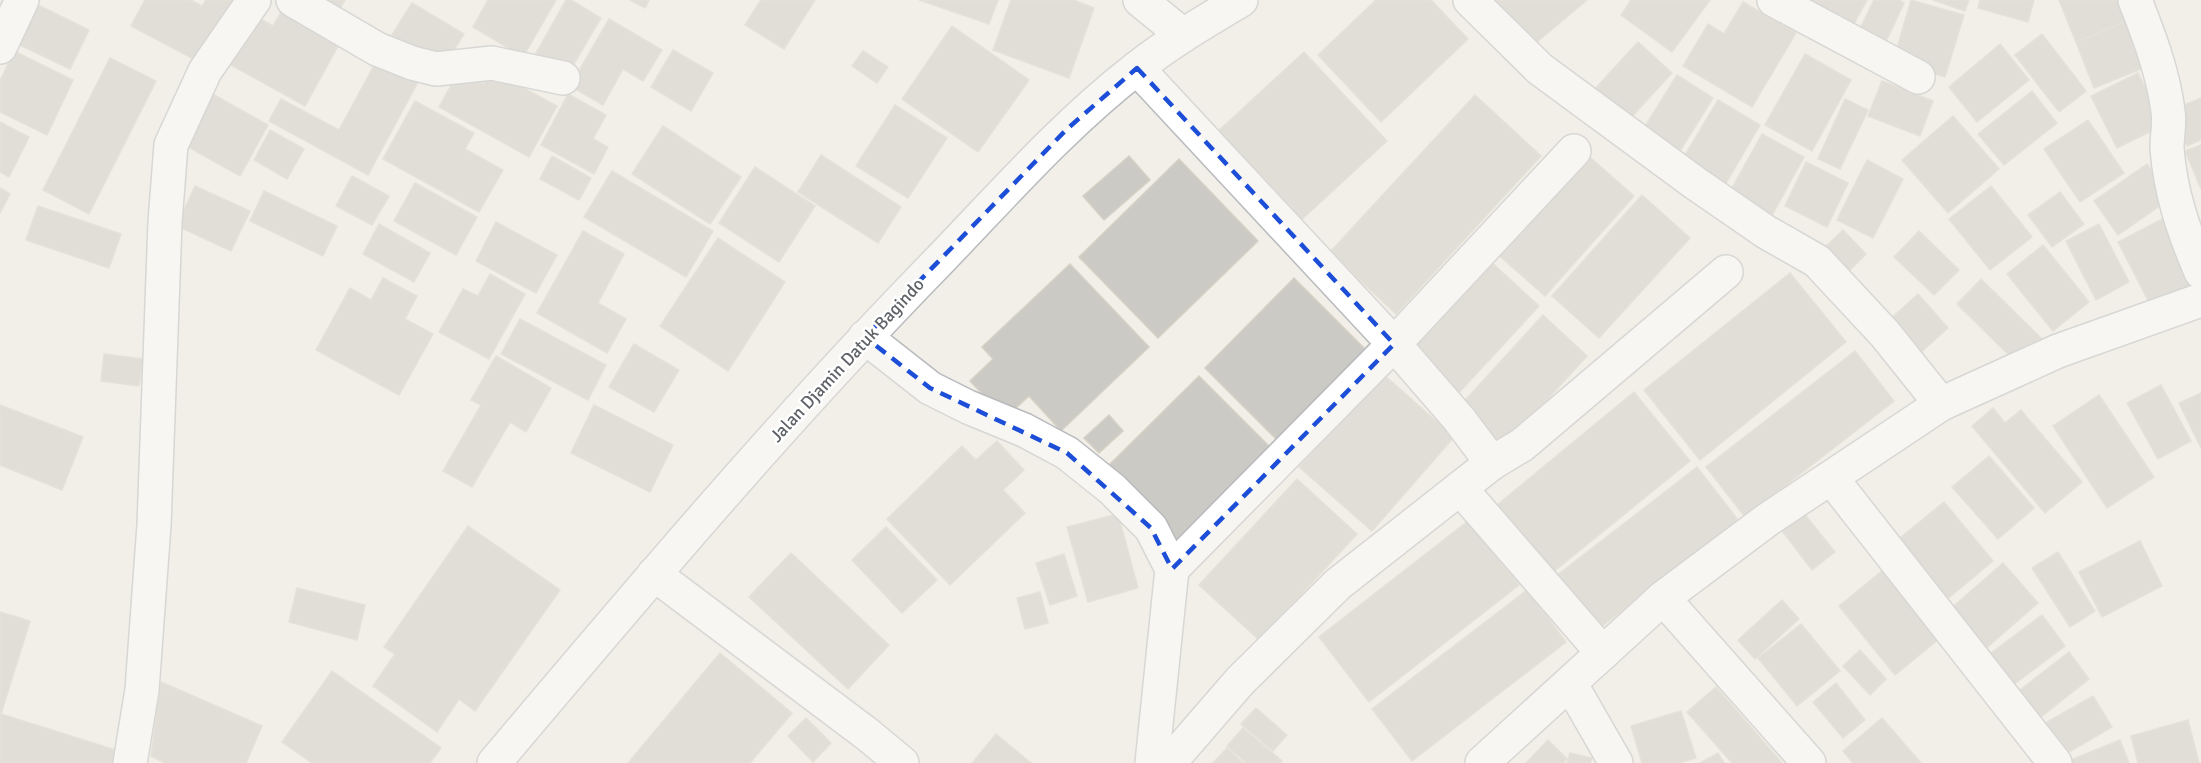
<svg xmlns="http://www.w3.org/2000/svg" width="2201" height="763" viewBox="0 0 2201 763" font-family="Signika,sans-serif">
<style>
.building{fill:#cccac4;stroke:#d6d1c5;stroke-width:1.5}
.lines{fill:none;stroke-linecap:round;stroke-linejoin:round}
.minor-casing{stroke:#b8babe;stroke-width:36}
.minor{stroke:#fff;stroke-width:33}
.marked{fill:none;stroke:#1d4ed8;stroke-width:4.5;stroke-dasharray:12 8;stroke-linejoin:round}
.labels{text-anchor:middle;stroke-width:5;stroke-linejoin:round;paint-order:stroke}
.street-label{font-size:18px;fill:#5f6368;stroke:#fff}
</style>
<rect width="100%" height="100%" fill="#f1efe7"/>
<!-- building -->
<g class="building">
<path d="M28,0L89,30L70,69L7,39Z"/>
<path d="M145,0H191L202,6L206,0H237L203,64L131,26Z"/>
<path d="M309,0H345L335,17Z"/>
<path d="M488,0H556L523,57L473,27Z"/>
<path d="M566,0H571L601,18L568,74L535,55Z"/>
<path d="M630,0H649L645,8Z"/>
<path d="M761,0H815L784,49L745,25Z"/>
<path d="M919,0H998L989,24Z"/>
<path d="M1011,0H1073L1094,8L1069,78L993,50Z"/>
<path d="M1376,0H1431L1468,39L1381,122L1318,55Z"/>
<path d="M1492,0H1587L1531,47Z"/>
<path d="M1631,0H1710L1672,52L1621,15Z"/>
<path d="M1802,0H1867L1849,33Z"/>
<path d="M1874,0H1899L1904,3L1882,50L1856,37Z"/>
<path d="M1911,0L1964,15L1945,77L1893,62Z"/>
<path d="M1933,0H1969L1965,11Z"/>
<path d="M1980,0H2034L2028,22L1978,8Z"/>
<path d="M2059,0H2128L2135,18L2076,42Z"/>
<path d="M1743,2L1796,33L1752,107L1683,66L1708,24L1724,34Z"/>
<path d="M412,3L464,34L443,67L392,35Z"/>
<path d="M284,7L342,39L305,106L222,60L248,12L273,26Z"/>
<path d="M2135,18L2153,64L2094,88L2076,42Z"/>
<path d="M609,19L662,50L643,81L623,69L603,105L570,86Z"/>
<path d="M952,26L1029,80L978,152L902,99Z"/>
<path d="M2042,34L2086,91L2059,112L2015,55Z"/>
<path d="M1638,42L1672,73L1628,121L1594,90Z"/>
<path d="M2000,44L2029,80L1977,122L1949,87Z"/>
<path d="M673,50L713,73L691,111L651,87Z"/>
<path d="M14,51L73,80L47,135L0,112V81Z"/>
<path d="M863,51L888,67L877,83L852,66Z"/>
<path d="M1304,52L1387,141L1298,223L1215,134Z"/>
<path d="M1805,54L1851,80L1812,151L1765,125Z"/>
<path d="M110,58L156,81L89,214L43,190Z"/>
<path d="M378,58L419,80L368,175L269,121L281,99L339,130Z"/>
<path d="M491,70L557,106L529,157L439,107L459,71L484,84Z"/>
<path d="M2138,73L2164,125L2117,148L2091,96Z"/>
<path d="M1677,75L1713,98L1675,159L1639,136Z"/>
<path d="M1882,81L1933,101L1920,136L1868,116Z"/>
<path d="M2032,91L2057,123L2004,165L1978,134Z"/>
<path d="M209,92L268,125L240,176L181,143Z"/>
<path d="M568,94L606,115L593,139L608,147L594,174L541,145Z"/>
<path d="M1475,95L1541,156L1396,314L1330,252Z"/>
<path d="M2201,98V140L2187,146L2172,110Z"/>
<path d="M1845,99L1868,110L1840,169L1818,159Z"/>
<path d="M1718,100L1760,125L1722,190L1679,165Z"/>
<path d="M415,101L474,133L465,149L503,170L479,212L383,159Z"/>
<path d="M895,105L947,138L908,198L856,166Z"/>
<path d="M1953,116L1999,169L1948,213L1902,160Z"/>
<path d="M2088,120L2124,173L2080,202L2044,149Z"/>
<path d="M0,122L29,137L9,177L0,172Z"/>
<path d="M663,126L741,177L710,224L632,174Z"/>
<path d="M270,130L304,149L287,179L254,160Z"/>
<path d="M1762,134L1804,157L1769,221L1727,197Z"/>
<path d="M2201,145V189L2185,151Z"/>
<path d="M1583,151L1634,196L1545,296L1495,252Z"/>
<path d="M821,155L901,207L878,243L798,192Z"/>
<path d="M552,156L591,178L579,200L540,179Z"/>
<path d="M1129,156L1150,180L1104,220L1083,196Z"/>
<path d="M1179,159L1258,241L1158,338L1079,257Z"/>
<path d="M1867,160L1903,179L1873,238L1837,220Z"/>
<path d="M1806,162L1848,183L1827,227L1785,206Z"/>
<path d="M2147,164L2171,198L2118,235L2094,201Z"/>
<path d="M755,167L815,206L779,262L719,223Z"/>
<path d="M612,171L713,231L686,277L584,217Z"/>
<path d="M352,176L389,196L372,225L336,206Z"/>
<path d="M415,183L477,217L456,255L394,221Z"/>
<path d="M195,186L250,211L231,251L177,226Z"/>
<path d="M1991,186L2032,237L1990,270L1949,219Z"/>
<path d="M0,188L10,194L0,213Z"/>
<path d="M264,191L337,226L323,256L250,221Z"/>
<path d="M2060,192L2084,224L2052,247L2028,215Z"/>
<path d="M1642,195L1690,238L1599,338L1552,296Z"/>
<path d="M38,206L121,234L109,268L26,240Z"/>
<path d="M2166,217L2201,283L2152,308L2118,242Z"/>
<path d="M496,222L557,255L536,293L476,261Z"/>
<path d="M379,224L430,253L414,282L363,254Z"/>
<path d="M2099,224L2129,282L2096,300L2066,241Z"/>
<path d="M1843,230L1866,254L1841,279L1817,255Z"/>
<path d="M583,231L624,254L598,303L626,319L607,353L537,313Z"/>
<path d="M1919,231L1959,270L1934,295L1894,257Z"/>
<path d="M718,238L785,282L728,371L660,326Z"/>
<path d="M2043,245L2089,302L2053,331L2007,274Z"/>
<path d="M1489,260L1539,306L1456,396L1407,351Z"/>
<path d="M1070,264L1149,347L1061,431L1029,396L1005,418L970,381L993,359L982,347Z"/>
<path d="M1790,273L1846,342L1700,460L1644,390Z"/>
<path d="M490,274L525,294L489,359L439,332L463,289L478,296Z"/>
<path d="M383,278L417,296L405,319L433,334L399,395L316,350L350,288L371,300Z"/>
<path d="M1294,278L1368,352L1278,441L1205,368Z"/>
<path d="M1981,279L2044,341L2020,366L1957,304Z"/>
<path d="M1918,294L1948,328L1917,356L1887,322Z"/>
<path d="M1543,315L1587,356L1504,447L1459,407Z"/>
<path d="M520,319L606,365L588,400L501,354Z"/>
<path d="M634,344L679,370L654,412L609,387Z"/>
<path d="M1855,351L1894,401L1745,517L1706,467Z"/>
<path d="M104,354L143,359L139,386L101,381Z"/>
<path d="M496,356L551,388L526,432L510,422L472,487L443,471L481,405L471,400Z"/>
<path d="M1382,373L1454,437L1372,531L1299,467Z"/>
<path d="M1199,376L1275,452L1182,545L1106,468Z"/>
<path d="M2161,385L2191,441L2158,459L2127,403Z"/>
<path d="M1634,392L1690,461L1552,573L1497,505Z"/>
<path d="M2201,393V448L2179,403Z"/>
<path d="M2099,395L2154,477L2107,508L2053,426Z"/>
<path d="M0,405L83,437L62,490L0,465Z"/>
<path d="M594,405L673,445L650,492L571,453Z"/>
<path d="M1993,408L2005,423L2021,410L2082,482L2045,513L1972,426Z"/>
<path d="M1109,415L1123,431L1099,453L1084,438Z"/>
<path d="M997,441L1024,470L1003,490L1025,513L950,585L887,519L962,446L976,460Z"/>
<path d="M1989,456L2034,508L1998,539L1952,487Z"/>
<path d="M1697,467L1738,520L1597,630L1555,577Z"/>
<path d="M1297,479L1357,534L1259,640L1199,585Z"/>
<path d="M1944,502L1993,561L1939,606L1890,546Z"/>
<path d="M1798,506L1835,552L1812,570L1776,523Z"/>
<path d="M1118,514L1138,588L1088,602L1067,527Z"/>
<path d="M1468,521L1519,585L1369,702L1319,637Z"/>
<path d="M468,526L560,590L475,711L459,699L437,732L373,686L395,654L384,647Z"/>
<path d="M886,527L937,580L902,613L852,560Z"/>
<path d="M2140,541L2162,586L2102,617L2079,572Z"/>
<path d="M2058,552L2095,611L2070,627L2032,568Z"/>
<path d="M791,553L889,645L848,689L749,597Z"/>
<path d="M1064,554L1077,596L1050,605L1036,563Z"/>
<path d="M2003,563L2038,603L1983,651L1948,611Z"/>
<path d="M1883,570L1939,639L1895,675L1839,606Z"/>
<path d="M297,588L365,605L357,640L289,622Z"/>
<path d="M1527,590L1566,642L1412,761L1372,709Z"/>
<path d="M1040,592L1048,623L1025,629L1017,598Z"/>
<path d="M1782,600L1799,619L1755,659L1738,640Z"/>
<path d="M0,612L30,621L1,714L128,754L125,763H0Z"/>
<path d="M2042,615L2065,646L2005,691L1982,660Z"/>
<path d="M1801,624L1840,671L1797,706L1758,658Z"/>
<path d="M1860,650L1886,679L1870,695L1843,666Z"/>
<path d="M2069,652L2089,679L2032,724L2011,697Z"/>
<path d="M720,653L792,713L750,763H628Z"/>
<path d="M332,671L441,748L430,763H312L282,742Z"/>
<path d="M161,682L262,726L246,763H165L151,756Z"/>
<path d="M1836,683L1865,720L1843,738L1813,702Z"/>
<path d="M1716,687L1782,763H1732L1687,712Z"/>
<path d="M2093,696L2112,727L2059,758L2040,726Z"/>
<path d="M1256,708L1287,735L1273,751L1241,724Z"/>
<path d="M1681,711L1696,758L1678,763H1642L1631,726Z"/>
<path d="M806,718L831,743L813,762L788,736Z"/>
<path d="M1882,718L1921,763H1853L1843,751Z"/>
<path d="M2188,720L2199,763H2138L2131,736Z"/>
<path d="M1243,728L1282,761L1280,763H1246L1227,746Z"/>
<path d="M996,734L1031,763H972Z"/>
<path d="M1548,740L1567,759L1563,763H1526Z"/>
<path d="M2120,740L2129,763H2068V761Z"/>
<path d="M1227,748L1243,763H1213Z"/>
<path d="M1570,753L1592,758L1590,763H1567Z"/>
<path d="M1718,753L1724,763H1700Z"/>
</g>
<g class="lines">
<!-- minor casing -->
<g class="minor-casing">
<g id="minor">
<path d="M293,0L377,49L412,63L436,69L492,63L563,78"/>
<path d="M1140,0L1183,35"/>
<path d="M1470,0L1540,69L1695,183L1766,232L1817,261L1885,334L1941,404"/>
<path d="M1774,0L1918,77"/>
<path d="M2135,0C2149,36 2163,72 2168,111C2170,123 2167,135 2167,148C2170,192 2184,232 2201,272"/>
<path d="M0,47L22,0"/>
<path d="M1137,68L1394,344L1459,419L1492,463L1522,445L1726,272"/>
<path d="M865,337L930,388L968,407L1024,430L1067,453L1112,489L1151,528L1172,569L1152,763"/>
<path d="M1832,479L2055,763"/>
<path d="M1460,488L1603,653"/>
<path d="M1172,569L1394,344L1574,151"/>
<path d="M654,574L867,734L902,763"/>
<path d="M1663,598L1809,763"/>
<path d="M1570,683L1616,763"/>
<path d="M130,763L142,690L154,525L165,222L171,145L205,71L254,0"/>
<path d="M494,763C636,595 779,425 933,267C999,199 1062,126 1137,68C1170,42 1206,21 1241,0"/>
<path d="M1169,763L1240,681L1338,584L1492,463"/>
<path d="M1482,763L1663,598L1767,520L1941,404L2058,351L2201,300"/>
</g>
</g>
<!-- minor -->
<use href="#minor" class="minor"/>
</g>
<!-- marked area -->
<path d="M0 0H2201V763H0ZM1137,68L1394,344L1172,569L1151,528L1067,453L930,388L865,337L1067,129Z" fill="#f1efe7" fill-opacity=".55" fill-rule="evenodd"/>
<path class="marked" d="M1137,68L1394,344L1172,569L1151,528L1067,453L930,388L865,337L1067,129Z"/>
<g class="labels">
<!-- street labels -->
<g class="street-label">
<text transform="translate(847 360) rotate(-47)" y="6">Jalan Djamin Datuk Bagindo</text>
</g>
</g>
</svg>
